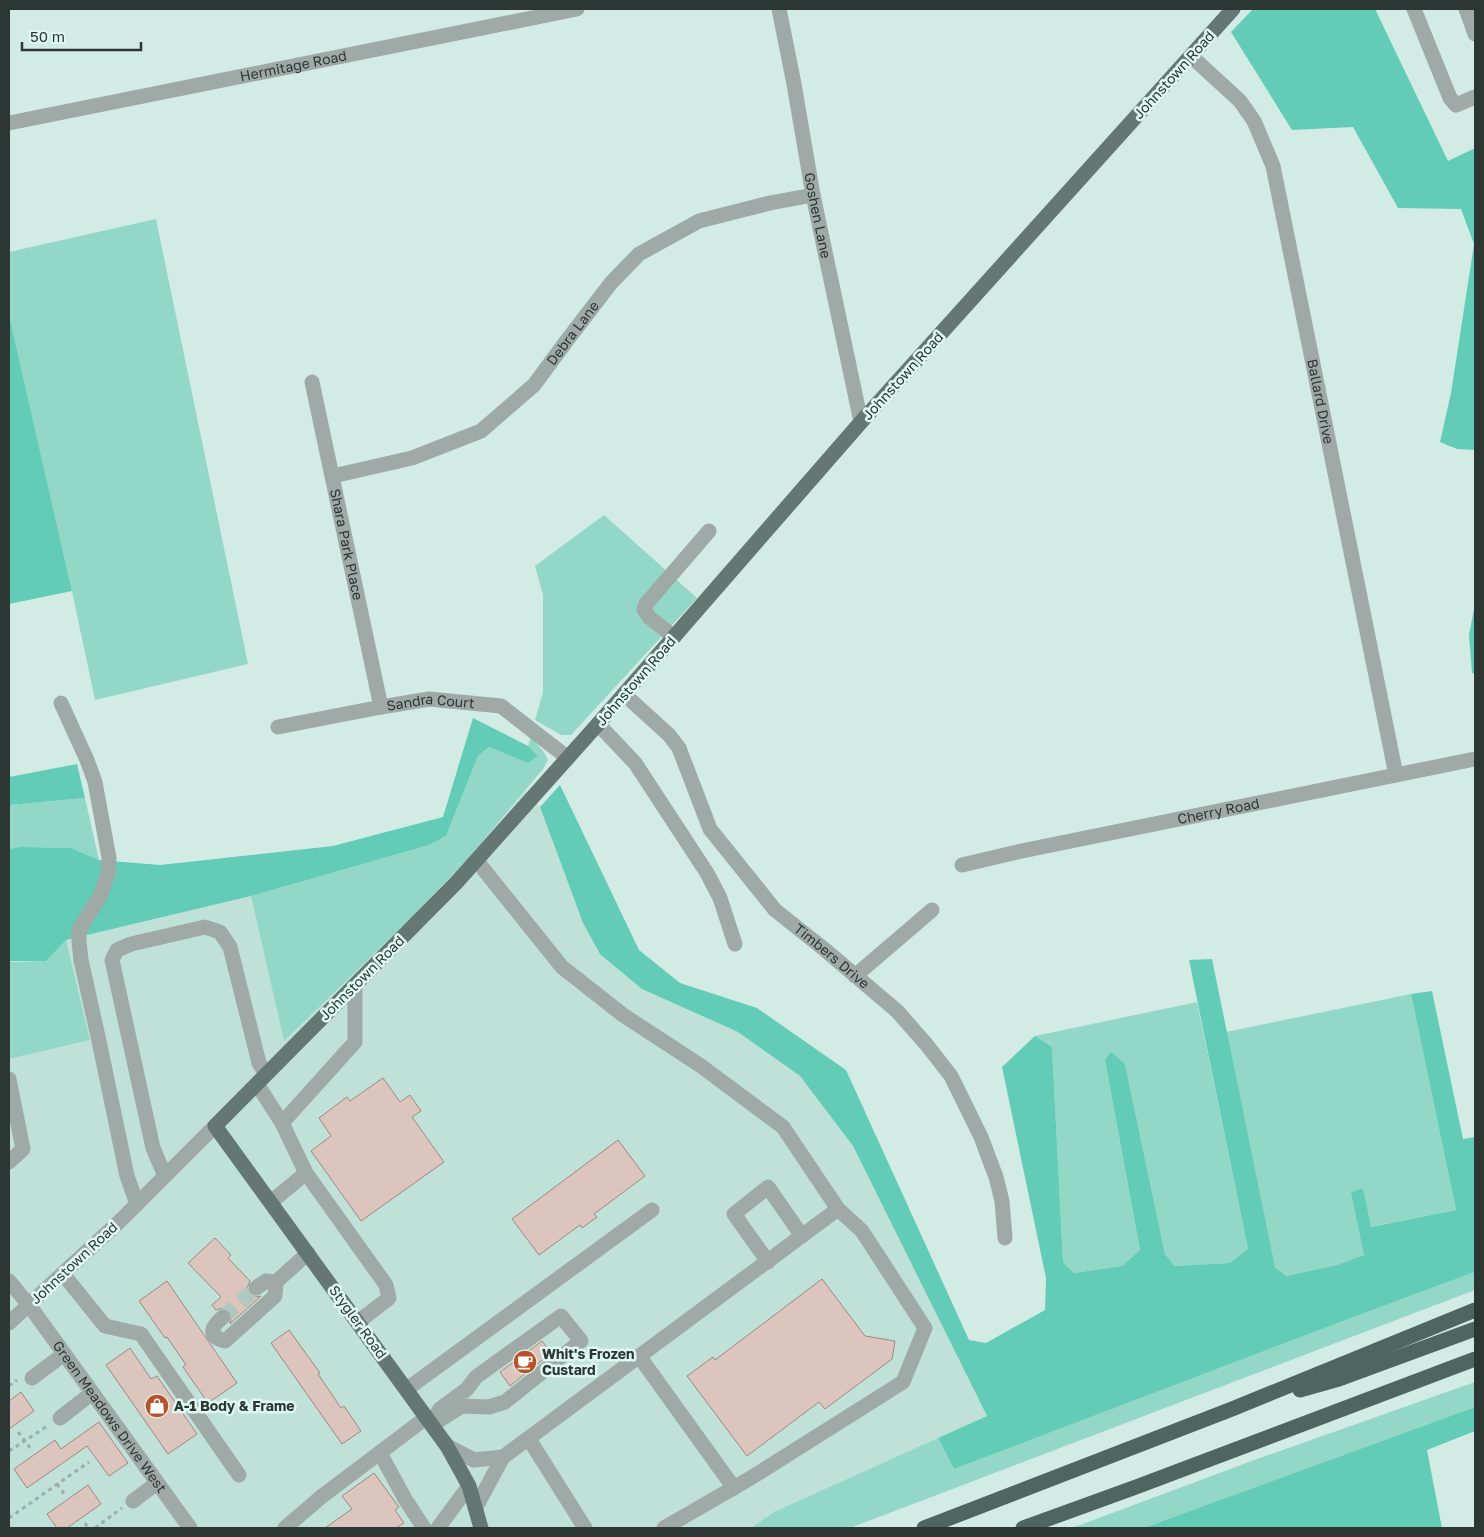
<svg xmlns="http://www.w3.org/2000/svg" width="1484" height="1537" viewBox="0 0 1484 1537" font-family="'Golos Text',sans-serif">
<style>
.built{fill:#bfe1d8}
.green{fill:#93d7c7}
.forest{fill:#62ccb6}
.building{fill:#dcc5bd;stroke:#9e8881}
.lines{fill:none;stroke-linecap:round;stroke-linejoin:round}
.minor-tunnel{stroke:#b1c8c1;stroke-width:15;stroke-dasharray:15 8;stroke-linecap:butt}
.path{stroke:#9aafa9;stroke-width:3;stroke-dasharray:4 4;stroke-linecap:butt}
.minor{stroke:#9fa9a6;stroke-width:15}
.major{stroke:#647772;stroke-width:15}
.highway{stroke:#4f6560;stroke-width:15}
.labels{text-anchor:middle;stroke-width:5;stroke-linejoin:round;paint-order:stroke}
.street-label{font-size:14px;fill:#2c3633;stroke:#dff9f2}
.poi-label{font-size:14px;font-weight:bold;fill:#2c3633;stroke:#dff9f2;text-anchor:start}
</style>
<rect width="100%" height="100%" fill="#d2ece5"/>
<!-- built -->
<path class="built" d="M526,790L540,807L583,923L642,989L738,1032L800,1076L853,1146L987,1416L774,1512L751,1528H9V1059L90,1040L66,940L251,896L284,1040L411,918L471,855Z"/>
<!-- green -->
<g class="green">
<path d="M156,219L248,664L95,700L72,591L9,315V252Z"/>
<path d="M604,515L697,598L571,735H561L535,720L543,692V595L535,566Z"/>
<path d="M531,737L543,751L548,760L543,769L471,855L411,918L284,1041L251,896L429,845L446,836L478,756L489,747L528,763L538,756L528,746Z"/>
<path d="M85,798L99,860L71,848L20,847L9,849V805Z"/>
<path d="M66,940L90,1040L9,1059V962L46,961Z"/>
<path d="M1411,994L1456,1210L1370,1227L1363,1188L1352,1192L1364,1255L1337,1265L1286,1276L1275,1267L1226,1032Z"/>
<path d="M1197,1002L1248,1249L1231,1263L1173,1266L1165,1254L1125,1064L1105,1060L1140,1250L1122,1266L1074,1273L1063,1262L1052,1047L1035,1036Z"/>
<path d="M1475,1272V1290L850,1528H751L774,1512L938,1438L954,1469L1359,1315Z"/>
<path d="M1475,1382V1407L1176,1517L1144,1528H1072L1257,1459Z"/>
</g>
<!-- forest -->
<g class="forest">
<path d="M1253,9H1375L1448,161L1475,148V450L1457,449L1440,442L1451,393L1474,244L1461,209L1398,208L1353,127L1292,130L1231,32Z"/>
<path d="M9,315L72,591L9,604Z"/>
<path d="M1475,604V674L1472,673L1469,635Z"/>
<path d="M473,718L528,746L538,756L528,763L489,747L478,756L446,836L429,845L251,896L66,940L46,961H9V849L20,847L71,848L99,860L160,865L333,846L443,817Z"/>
<path d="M77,764L85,798L9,805V777Z"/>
<path d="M560,785L639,950L680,983L757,1008L846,1070L969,1340L986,1343L1045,1310L1046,1278L1002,1067L1035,1036L1052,1047L1063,1262L1074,1273L1122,1266L1140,1250L1105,1060L1111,1052L1125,1064L1165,1254L1174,1266L1230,1263L1248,1249L1189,960L1212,959L1275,1267L1286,1276L1337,1265L1364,1255L1351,1192L1363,1188L1371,1227L1456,1210L1411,994L1432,991L1463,1139L1475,1137V1272L1359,1315L954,1469L938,1438L987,1416L853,1146L800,1076L738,1032L642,989L600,954L583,923L540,807Z"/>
<path d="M1475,1407V1431L1427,1450L1442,1528H1144Z"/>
</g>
<!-- building -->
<g class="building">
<path d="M383,1078L400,1102L410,1095L421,1111L412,1117L444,1162L361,1221L311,1151L331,1136L319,1118L347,1097L350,1101Z"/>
<path d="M618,1140L645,1176L594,1214L597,1217L582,1228L580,1225L539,1255L512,1219Z"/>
<path d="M215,1238L231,1255L228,1258L250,1281L247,1288L249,1294L256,1297L261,1296L230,1324L232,1316L230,1310L222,1308L216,1310L212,1305L221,1297L188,1263Z"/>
<path d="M822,1279L865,1336L895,1341L892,1359L825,1409L819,1402L747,1456L687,1376L713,1357L715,1360Z"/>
<path d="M167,1281L237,1383L208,1403L183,1367L186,1365L167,1337L165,1338L139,1301Z"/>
<path d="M289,1330L320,1373L318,1374L341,1408L344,1406L361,1431L342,1444L271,1343Z"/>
<path d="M542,1341L551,1353L510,1386L500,1372Z"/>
<path d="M130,1348L151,1379L157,1376L197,1434L168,1454L106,1365Z"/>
<path d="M21,1392L34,1411L9,1429V1401Z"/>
<path d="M99,1422L128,1463L109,1476L87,1446L27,1488L14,1469L55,1440L61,1449Z"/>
<path d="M374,1473L399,1507L395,1510L404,1523L396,1528H325L352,1509L342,1496Z"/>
<path d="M88,1485L101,1504L67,1528H57L47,1514Z"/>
</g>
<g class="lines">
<!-- minor-tunnel -->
<path class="minor-tunnel" d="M223,1317L256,1288"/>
<!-- path -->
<g class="path">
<path d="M9,1386L17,1380"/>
<path d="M18,1432L31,1449"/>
<path d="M9,1451L49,1425"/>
<path d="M57,1484L65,1495"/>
<path d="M9,1518L89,1462"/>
<path d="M85,1523L88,1528"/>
<path d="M95,1528L122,1508"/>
</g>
<!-- minor -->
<g class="minor">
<path id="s1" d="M779,9L794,84L813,195L861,422"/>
<path d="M1414,9L1450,98L1456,105L1475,97"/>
<path d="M1466,9L1475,34"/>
<path id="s2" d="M1191,56L1240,101L1254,121L1273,166L1396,775"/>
<path id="s3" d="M9,123L577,9"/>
<path id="s4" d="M312,382L381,707"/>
<path id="s5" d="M333,476L412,458L481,431L534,385L568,339L611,283L639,254L699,221L770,203L813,195"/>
<path d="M674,637L649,617L644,610L646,604L709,531"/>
<path id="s6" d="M624,694L669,735L679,748L710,829L775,910L824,949L897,1011L926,1044L951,1076L981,1137L996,1177L1002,1201L1005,1238"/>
<path d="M61,703L87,760L95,782L109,858L108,873L101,894L79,930V942L81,960L99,1041L127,1176L137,1204"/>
<path d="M598,724L635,763L707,873L720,898L735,944"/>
<path id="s7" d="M278,727L381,707L429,699L501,706L568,758"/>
<path d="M477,861L562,967L623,1015L701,1066L783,1127L838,1209"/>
<path id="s8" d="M962,865L1017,852L1475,759"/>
<path d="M855,976L932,910"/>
<path d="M9,1079L23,1149L9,1162"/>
<path d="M257,1084L282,1123L355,1042V986"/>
<path d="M282,1123L306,1173L386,1285L389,1298L358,1322"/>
<path d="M165,1176L153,1148L112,960L117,950L131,944L205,927L220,932L230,947L259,1063L266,1074"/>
<path d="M271,1202L306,1173"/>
<path d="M768,1262L734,1214L768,1187L802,1236"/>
<path d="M63,1274L105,1326L141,1334L239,1475"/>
<path id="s9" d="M9,1281L29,1305L190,1528"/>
<path d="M276,1282L308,1253"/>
<path d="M223,1317C211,1327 207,1336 225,1341L275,1296L276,1282L266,1281L256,1288"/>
<path d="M9,1323L121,1220L215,1126"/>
<path d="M639,1356L734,1488"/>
<path d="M32,1378L64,1354"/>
<path d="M407,1389L652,1210"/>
<path d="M60,1418L92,1393"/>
<path d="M432,1425L462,1406L489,1407L505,1402L581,1341L561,1316L476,1377L467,1389L440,1409L438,1412L441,1418"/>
<path d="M529,1439L585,1528"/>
<path d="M447,1446L474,1460L503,1457"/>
<path d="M380,1453L405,1499L424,1528"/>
<path d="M133,1501L157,1483"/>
<path d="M476,1507L503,1457L838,1209L862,1231L925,1328L903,1382L749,1479L664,1528"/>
<path d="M285,1528L321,1497L427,1417"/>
<path d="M438,1528L469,1486"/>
</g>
<!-- major -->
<path class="major" d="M481,1528L469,1486L447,1446L215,1126L456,883L598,724L861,422L1233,9"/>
<!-- highway -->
<g class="highway">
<path d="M1300,1390L1339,1379L1475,1329"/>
<path d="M924,1528L1232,1409L1475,1310"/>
<path d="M1023,1528L1136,1487L1475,1359"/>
</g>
</g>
<!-- icons -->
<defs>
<g id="cafe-disc" transform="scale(1.25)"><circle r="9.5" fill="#b9522b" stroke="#dff9f2"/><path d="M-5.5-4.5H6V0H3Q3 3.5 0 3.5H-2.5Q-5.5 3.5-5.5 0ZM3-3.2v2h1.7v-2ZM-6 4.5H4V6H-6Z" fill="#fff"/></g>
<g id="shop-disc" transform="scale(1.25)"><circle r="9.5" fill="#b9522b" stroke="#dff9f2"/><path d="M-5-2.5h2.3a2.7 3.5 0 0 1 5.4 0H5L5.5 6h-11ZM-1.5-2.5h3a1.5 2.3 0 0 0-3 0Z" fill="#fff"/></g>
</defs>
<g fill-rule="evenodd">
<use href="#cafe-disc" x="525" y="1362"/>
<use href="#shop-disc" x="157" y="1406"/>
</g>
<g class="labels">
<!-- street labels -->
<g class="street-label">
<text dy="5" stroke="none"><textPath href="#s3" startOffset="290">Hermitage Road</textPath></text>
<text transform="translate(1174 75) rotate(-48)" y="5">Johnstown Road</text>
<text dy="5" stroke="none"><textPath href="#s1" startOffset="210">Goshen Lane</textPath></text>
<text dy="5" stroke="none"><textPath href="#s5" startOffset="290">Debra Lane</textPath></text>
<text transform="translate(903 376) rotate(-48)" y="5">Johnstown Road</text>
<text dy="5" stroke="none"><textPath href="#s2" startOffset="380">Ballard Drive</textPath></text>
<text dy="5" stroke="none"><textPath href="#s4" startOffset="166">Shara Park Place</textPath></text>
<text transform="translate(636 681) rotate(-49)" y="5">Johnstown Road</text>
<text dy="5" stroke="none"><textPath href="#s7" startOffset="155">Sandra Court</textPath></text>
<text dy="5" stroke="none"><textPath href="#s8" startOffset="262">Cherry Road</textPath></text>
<text dy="5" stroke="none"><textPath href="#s6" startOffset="341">Timbers Drive</textPath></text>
<text transform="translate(362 978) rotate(-45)" y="5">Johnstown Road</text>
<text transform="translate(74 1263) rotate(-43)" y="5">Johnstown Road</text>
<text transform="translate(358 1322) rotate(54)" y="5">Stygler Road</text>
<text dy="5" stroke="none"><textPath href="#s9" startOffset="169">Green Meadows Drive West</textPath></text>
</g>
<!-- poi labels -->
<g class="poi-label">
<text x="542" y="1359">Whit's Frozen<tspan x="542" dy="16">Custard</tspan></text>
<text x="174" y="1411">A-1 Body &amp; Frame</text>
</g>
</g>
<!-- border -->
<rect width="1484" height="1537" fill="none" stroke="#2c3633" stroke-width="20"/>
<!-- scale -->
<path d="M22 42v8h119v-8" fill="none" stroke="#2c3633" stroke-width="2.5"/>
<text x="30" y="42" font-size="15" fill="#2c3633" stroke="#dff9f2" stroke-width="4" paint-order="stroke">50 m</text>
</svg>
